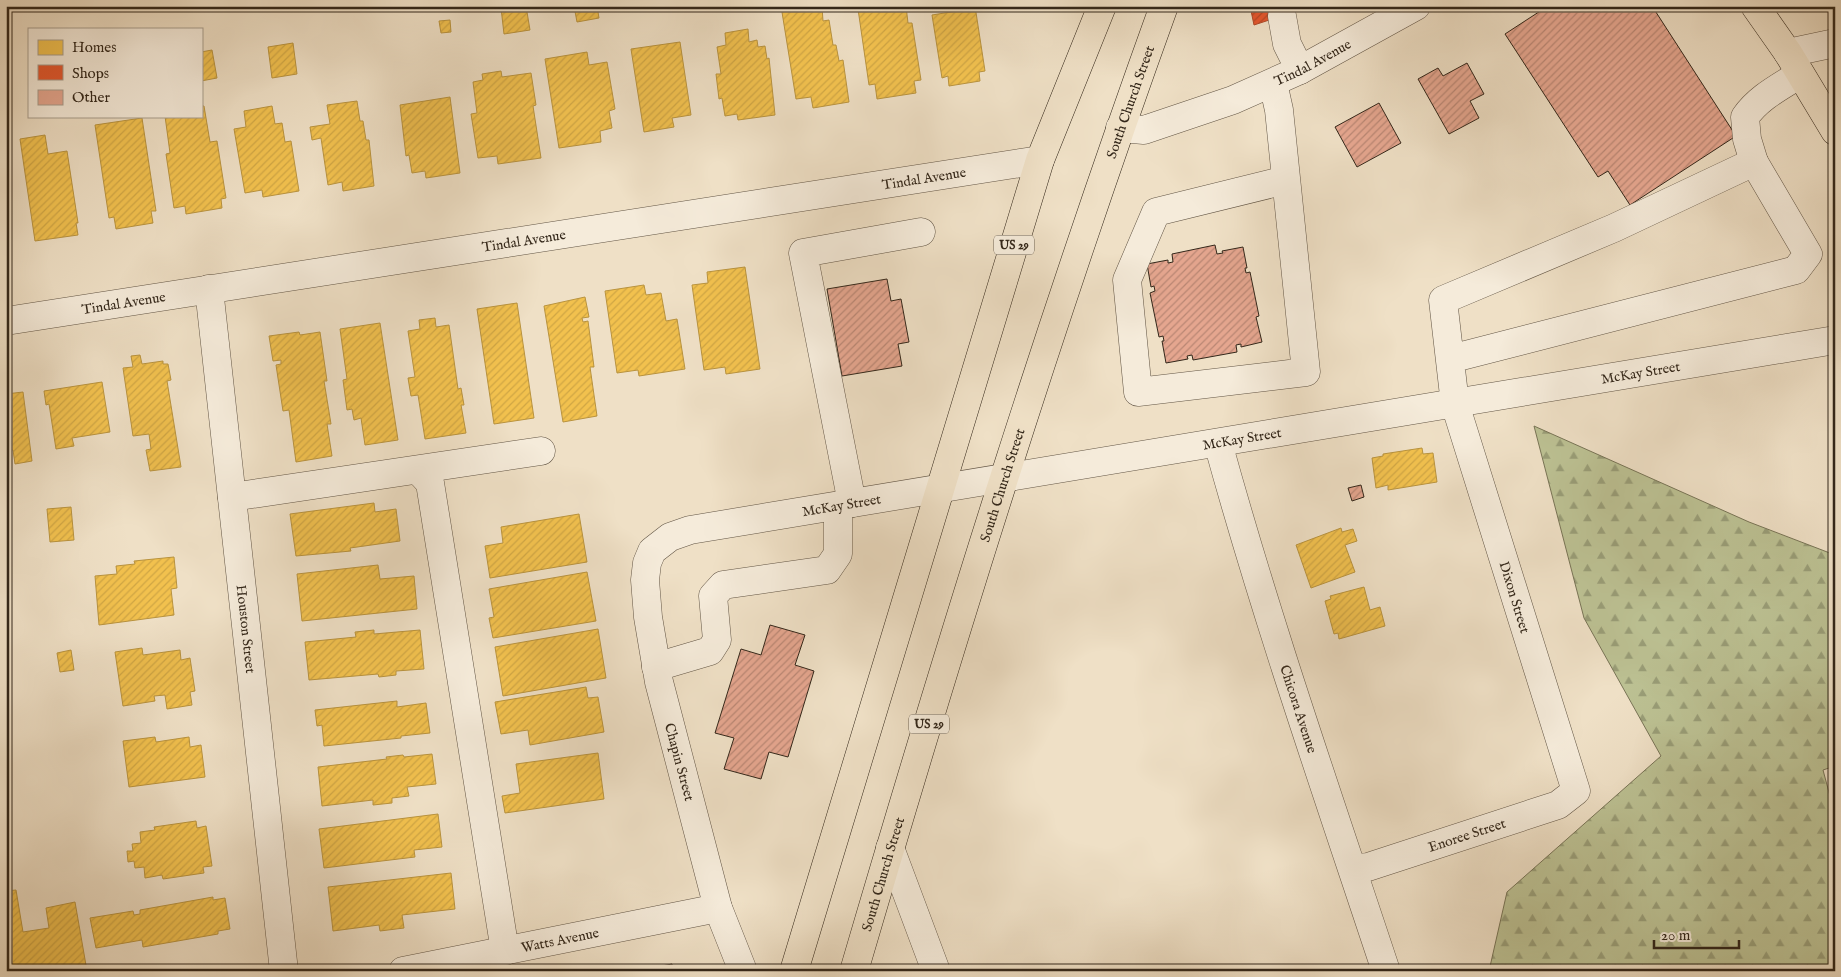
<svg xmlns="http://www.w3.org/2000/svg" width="1841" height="977" viewBox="0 0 1841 977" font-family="'IM FELL English',serif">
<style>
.forest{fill:url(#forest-firs);stroke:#787456}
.homes{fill:url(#homes-hatch);stroke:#b9933e}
.shops{fill:url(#shops-hatch);stroke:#af4928}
.building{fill:url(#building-hatch);stroke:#33271a}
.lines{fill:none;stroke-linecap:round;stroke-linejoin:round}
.minor-casing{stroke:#625545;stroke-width:29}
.major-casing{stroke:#33271a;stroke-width:29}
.minor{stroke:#f5ebda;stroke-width:28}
.major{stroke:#efe0c6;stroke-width:28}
.labels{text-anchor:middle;stroke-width:5;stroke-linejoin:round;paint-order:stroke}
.shield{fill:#f5ebda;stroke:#6d6254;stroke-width:1}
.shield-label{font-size:12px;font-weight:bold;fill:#33271a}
.street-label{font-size:14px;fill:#33271a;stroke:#f5ebda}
</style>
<defs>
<pattern id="forest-firs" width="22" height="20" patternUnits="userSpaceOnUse" patternTransform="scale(1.25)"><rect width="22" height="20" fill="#bcc193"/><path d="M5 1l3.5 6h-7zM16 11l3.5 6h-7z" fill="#999d77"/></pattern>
<pattern id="homes-hatch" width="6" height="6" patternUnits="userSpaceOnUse" patternTransform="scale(1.25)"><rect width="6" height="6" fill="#f2c14e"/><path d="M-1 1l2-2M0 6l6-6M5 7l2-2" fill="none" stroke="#d0a644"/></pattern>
<pattern id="shops-hatch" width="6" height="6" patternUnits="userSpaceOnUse" patternTransform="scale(1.25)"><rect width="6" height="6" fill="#e4572e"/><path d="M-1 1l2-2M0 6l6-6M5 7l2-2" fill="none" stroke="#b94826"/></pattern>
<pattern id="building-hatch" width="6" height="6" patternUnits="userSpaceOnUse" patternTransform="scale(1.25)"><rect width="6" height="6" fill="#e5a68f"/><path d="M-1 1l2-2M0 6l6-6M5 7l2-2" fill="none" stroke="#ba8774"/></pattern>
</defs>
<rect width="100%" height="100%" fill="#efe0c6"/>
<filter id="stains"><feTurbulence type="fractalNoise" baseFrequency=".004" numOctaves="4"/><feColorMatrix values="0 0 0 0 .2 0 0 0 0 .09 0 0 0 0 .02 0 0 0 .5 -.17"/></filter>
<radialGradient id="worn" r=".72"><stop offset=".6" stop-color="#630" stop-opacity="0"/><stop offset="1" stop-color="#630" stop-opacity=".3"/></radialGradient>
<!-- forest -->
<path class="forest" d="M1534,426L1749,522L1835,555V766L1823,770L1835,815V971H1489L1507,892L1661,756L1584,618Z"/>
<!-- homes -->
<g class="homes">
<path d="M512,6H526L530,30L504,34L501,8Z"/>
<path d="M574,6H597L599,18L577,22Z"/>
<path d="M781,6H810V9L822,7L823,21L829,20L833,45H836L839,61L843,60L849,102L813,108L811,97L796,99Z"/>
<path d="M872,6H906L908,23H912L921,80L914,81L916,93L877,99L875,84L869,85L858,9Z"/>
<path d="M962,6H975L985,71L979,72L980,81L949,86L948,76L942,78L932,15L963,10Z"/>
<path d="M450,20L451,32L441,33L439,21Z"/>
<path d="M748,29L749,42L757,40L758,47L765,46L767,59L769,58L775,115L738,120L737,114L725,116L722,98L719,99L716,74H721L717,47L726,45L725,33Z"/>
<path d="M680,42L691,115L672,118L674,127L644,132L631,49Z"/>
<path d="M293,43L297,74L272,78L268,47Z"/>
<path d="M212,50L217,78L201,81V52Z"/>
<path d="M587,52L589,65L607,62L615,109L609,111L612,128L600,131L601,142L559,148L545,59Z"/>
<path d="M501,71L502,77L531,73L536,105L533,106L541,158L498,164L497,156L478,158L471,114L477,113L473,82L483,80L482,74Z"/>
<path d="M450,97L460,173L426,178L425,171L412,173L409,155L406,156L400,105Z"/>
<path d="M357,101L360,121H363L366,140H369L374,186L343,191L342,182L328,185L321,138L312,140L310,127L330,124L327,105Z"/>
<path d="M201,106H204L210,142L217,141L226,198L221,199L222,208L186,214L185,206L174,208L166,154L170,153L165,116H201Z"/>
<path d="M272,106L275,124L282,123L285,142L291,141L299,191L263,197L262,190L245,193L234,129L246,127L244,111Z"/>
<path d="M142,118L156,211H151L153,223L116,229L114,217L109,218L95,125Z"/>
<path d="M45,135L48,154L67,151L78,223H76L78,235L35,241L20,139Z"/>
<path d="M745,267L760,369L726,374L725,367L704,370L692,285L708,283L707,272Z"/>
<path d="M644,285L646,295L661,293L666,321L677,319L685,369L639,376L638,370L617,373L605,291Z"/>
<path d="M585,297L589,317L582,318L583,322L588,321L594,367H590L597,416L563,422L544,306Z"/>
<path d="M517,303L534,418L494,424L477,309Z"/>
<path d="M435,318L436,327L449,325L458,389L461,388L464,405H461L466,433L425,439L418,395L411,396L408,378L415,377L408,331L420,329L419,320Z"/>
<path d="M380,323L398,440L365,445L361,418L354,420L352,409L347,410L343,380L347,379L340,329Z"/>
<path d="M299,332L300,335L320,332L327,381H324L331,424H327L332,456L296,462L289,410L283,411L276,365L281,364V360L273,361L269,336Z"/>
<path d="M140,355L142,364L163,361V364H168L171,380L167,381L181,467L150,471L146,450L151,449L149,434L133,436L123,368L133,367L131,356Z"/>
<path d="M102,382L110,432L72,438L74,446L56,449L49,404L46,405L44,391Z"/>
<path d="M23,392L32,461L15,464L13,450L6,451V394Z"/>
<path d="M1422,448L1423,454L1433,453L1437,482L1388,490V485L1376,488L1372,458L1383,456V454Z"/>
<path d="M374,503L375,512L396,509L400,541L350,548L351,551L296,556L290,514Z"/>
<path d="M71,507L74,540L50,542L47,509Z"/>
<path d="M579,514L587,562L490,578L485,546L503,543L501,527Z"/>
<path d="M1341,528L1342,532L1353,529L1357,541L1345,545L1355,572L1311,588L1296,545Z"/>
<path d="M174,557L177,588L171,589L174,615L99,625L95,576L117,574L116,566L135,564L134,561Z"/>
<path d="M378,565L380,579L414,576L417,609L302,621L297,574Z"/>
<path d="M587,572L596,621L493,638L489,618L494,617L489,589Z"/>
<path d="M1364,587L1370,610L1380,607L1385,626L1339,639L1338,633L1334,634L1325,601L1331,599L1330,596Z"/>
<path d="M598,629L606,678L503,696L495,647Z"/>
<path d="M374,630V634L420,630L424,669L396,671V675L379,677L378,674L309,680L305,642L356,637L355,632Z"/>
<path d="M142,648L143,655L180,650L181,660L190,658L195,691L190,692L192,705L167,709L165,695L154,696L155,701L123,706L115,652Z"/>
<path d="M71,650L74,670L60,672L57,653Z"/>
<path d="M586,687L588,698L598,697L604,732L530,745L528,730L501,734L495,702Z"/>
<path d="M397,701V707L426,703L430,733L401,736V738L324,746L322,725L317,726L315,710Z"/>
<path d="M155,737L156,742L189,737L190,747L201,745L205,777L129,787L123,741Z"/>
<path d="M598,753L604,799L505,813L502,796L520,793L516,764Z"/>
<path d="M432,754L436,784L407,787L409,796L392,798V803L373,805V800L322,806L318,767L387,759L386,757L403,755L404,757Z"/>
<path d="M438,814L442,847L414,850L415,857L324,868L319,829Z"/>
<path d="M196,821L197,828L206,826L212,866L203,867L204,873L163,879L162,875L145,878L144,867L135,868L134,861L128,862L127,851H133L132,844L141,843L140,832L155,830L154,827Z"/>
<path d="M451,873L455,909L402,915L404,928L380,931L379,925L333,931L328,887Z"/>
<path d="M16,890L23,932L49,928L46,908L75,902L87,971H6V891Z"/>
<path d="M213,897V900L225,898L230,929L218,931V934L143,947L142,940L96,948L90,918L133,911L134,915L140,914V910Z"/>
</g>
<!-- shops -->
<path class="shops" d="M1250,6H1312L1254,25Z"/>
<!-- building -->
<g class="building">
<path d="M1548,6H1652L1736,136L1630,205L1608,171L1598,177L1505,34Z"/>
<path d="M1467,63L1484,94L1470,101L1479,118L1449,134L1418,79L1438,68L1443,76Z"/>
<path d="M1379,103L1401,143L1357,167L1335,127Z"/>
<path d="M1215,245L1217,254L1223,253L1222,251L1243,247L1247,268H1245L1246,273L1250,272L1259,316L1256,317L1262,342L1241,347V344L1236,345L1237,352L1193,360L1192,355L1187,356L1188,359L1166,363L1162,341H1164L1163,336L1159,337L1150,293L1155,291L1154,286L1151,287L1147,264L1168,260V263L1173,262L1172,254Z"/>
<path d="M887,279L891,301L901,299L909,342L898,344L902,366L842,376L827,289Z"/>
<path d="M1361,485L1364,497L1352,501L1348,488Z"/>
<path d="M770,625L805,635L795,665L814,671L788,757L769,752L761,779L724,769L734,738L715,733L741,649L761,655Z"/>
<path d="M672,964L673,971H635Z"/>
</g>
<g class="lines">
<!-- minor casing -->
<g class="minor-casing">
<g id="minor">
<path d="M1282,16L1287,44L1300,70"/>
<path d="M1788,53L1835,43"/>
<path d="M1273,83L1279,110L1306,372L1138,392L1127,280L1156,212L1286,180"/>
<path id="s1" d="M1120,128L1144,130L1233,100L1300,70L1416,6"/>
<path d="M1754,162L1747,139L1745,117C1759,97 1780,87 1800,74"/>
<path id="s2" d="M209,289L284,971"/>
<path id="s3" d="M6,321L1040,160"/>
<path id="s4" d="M1218,443C1267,621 1328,796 1386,971"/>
<path d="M418,470L430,483L505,951"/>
<path d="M232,497L541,451"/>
<path d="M852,503L803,253L921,232"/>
<path d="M656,667L710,651L717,640L713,596L723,585L827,570L838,554V506"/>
<path d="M890,848L936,971"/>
<path id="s5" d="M1353,869L1368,867L1558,805L1576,791L1455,404L1443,300L1614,228L1754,162L1808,254L1796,270L1450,359"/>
<path id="s6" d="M403,971L718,908"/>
<path id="s7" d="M743,971L718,908L659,682L648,617L645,580L647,563L652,551L670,537L690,530L1835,340"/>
</g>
</g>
<!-- major casing -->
<g class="major-casing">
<g id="major">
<path d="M1755,6L1788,53L1835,131"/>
<path d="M794,971L1040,160L1102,6"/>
<path id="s8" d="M854,971C949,647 1049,324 1164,6"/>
</g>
</g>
<!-- minor -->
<use href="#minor" class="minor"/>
<!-- major -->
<use href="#major" class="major"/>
</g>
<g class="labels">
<!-- shield labels -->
<g class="shield">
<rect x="994" y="235.5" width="40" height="19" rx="4"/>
<rect x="909" y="714.5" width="40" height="19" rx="4"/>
</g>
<g class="shield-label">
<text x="1014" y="249">US 29</text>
<text x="929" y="728">US 29</text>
</g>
<!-- street labels -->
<g class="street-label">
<text dy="5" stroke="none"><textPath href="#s1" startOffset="206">Tindal Avenue</textPath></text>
<text dy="5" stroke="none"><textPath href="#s8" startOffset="912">South Church Street</textPath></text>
<text dy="5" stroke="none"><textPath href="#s3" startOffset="929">Tindal Avenue</textPath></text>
<text dy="5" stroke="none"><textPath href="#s3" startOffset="524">Tindal Avenue</textPath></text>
<text dy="5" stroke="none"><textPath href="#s3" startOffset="119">Tindal Avenue</textPath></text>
<text dy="5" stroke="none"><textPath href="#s7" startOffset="1442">McKay Street</textPath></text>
<text dy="5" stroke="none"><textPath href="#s7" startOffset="1038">McKay Street</textPath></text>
<text dy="5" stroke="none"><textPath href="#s8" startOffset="508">South Church Street</textPath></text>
<text dy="5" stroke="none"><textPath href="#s7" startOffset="632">McKay Street</textPath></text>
<text transform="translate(1515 597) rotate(73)" y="5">Dixon Street</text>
<text dy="5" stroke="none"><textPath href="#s2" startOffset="342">Houston Street</textPath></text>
<text dy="5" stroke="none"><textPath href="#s4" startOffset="278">Chicora Avenue</textPath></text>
<text transform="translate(680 762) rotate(75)" y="5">Chapin Street</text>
<text dy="5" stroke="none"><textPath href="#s5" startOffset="119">Enoree Street</textPath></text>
<text dy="5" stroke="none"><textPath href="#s8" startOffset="101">South Church Street</textPath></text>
<text dy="5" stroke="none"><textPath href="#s6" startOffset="160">Watts Avenue</textPath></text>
</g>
</g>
<!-- margin -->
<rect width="1841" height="977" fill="none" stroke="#efe0c6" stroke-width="25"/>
<rect x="8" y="8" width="1826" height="962" fill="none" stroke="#33271a" stroke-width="2.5"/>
<rect x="12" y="12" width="1816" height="952" fill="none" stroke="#33271a"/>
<!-- legend -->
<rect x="28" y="28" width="175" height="90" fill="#f5ebda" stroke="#a79d8d"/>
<rect x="38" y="40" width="25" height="15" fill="#f2c14e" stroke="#a79d8d"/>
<text x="72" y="52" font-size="15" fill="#33271a">Homes</text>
<rect x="38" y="65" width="25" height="15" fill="#e4572e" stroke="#a79d8d"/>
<text x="72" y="78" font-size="15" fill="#33271a">Shops</text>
<rect x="38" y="90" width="25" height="15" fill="#e5a68f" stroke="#a79d8d"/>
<text x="72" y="102" font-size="15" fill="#33271a">Other</text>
<!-- scale -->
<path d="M1654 940v8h85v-8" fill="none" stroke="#33271a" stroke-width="2.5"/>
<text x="1661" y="940" font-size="15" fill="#33271a" stroke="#f5ebda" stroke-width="4" paint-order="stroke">20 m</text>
<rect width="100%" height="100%" filter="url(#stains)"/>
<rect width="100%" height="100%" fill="url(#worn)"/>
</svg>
